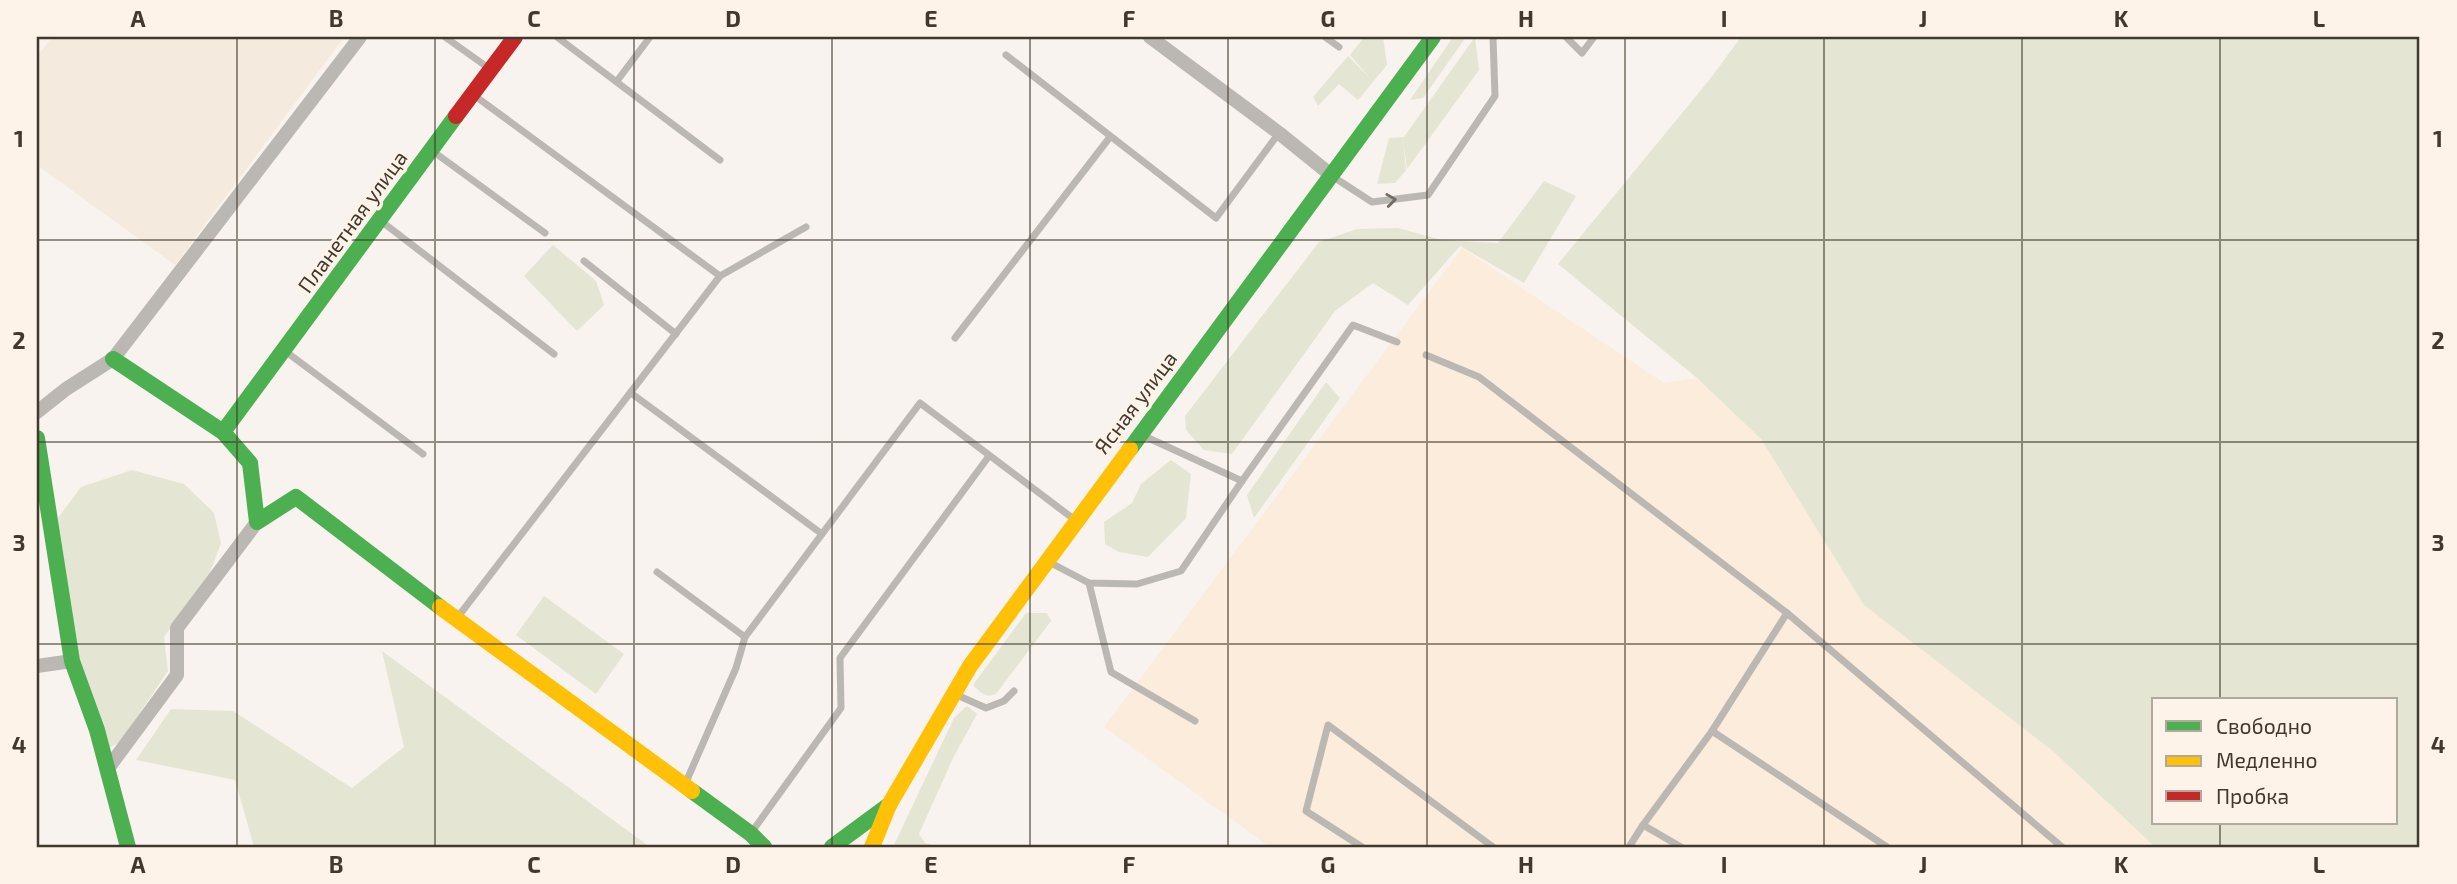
<svg xmlns="http://www.w3.org/2000/svg" width="2457" height="884" viewBox="0 0 2457 884" font-family="'Exo 2',sans-serif">
<style>
.built{fill:#fbecdb}
.education{fill:#f4eadd}
.green{fill:#e4e6d3;fill-rule:evenodd}
.lines{fill:none;stroke-linecap:round;stroke-linejoin:round}
.lane{stroke:#bbb8b3;stroke-width:7}
.street{stroke:#bbb8b3;stroke-width:14}
.fast{stroke:#4caf50;stroke-width:16}
.slow{stroke:#ffc107;stroke-width:16}
.jam{stroke:#c62828;stroke-width:16}
.oneway{stroke:#726b63}
.grid{fill:none;stroke:#41382e;stroke-width:2;stroke-opacity:0.55}
.labels{text-anchor:middle;stroke-width:7;stroke-linejoin:round;paint-order:stroke}
.street-label{font-size:21px;fill:#41382e;stroke:#fdf3e9}
.neatline{fill:none;stroke:#41382e;stroke-width:2.5}
.grid-label{font-size:23px;text-anchor:middle;font-weight:bold;fill:#41382e}
</style>
<rect width="100%" height="100%" fill="#f8f3ee"/>
<!-- built -->
<path class="built" d="M1462,248L1664,383L1697,378L1761,439L1864,605L2054,752L2155,847H1270L1104,727Z"/>
<!-- education -->
<path class="education" d="M52,37H344L175,265L37,165V57Z"/>
<!-- green -->
<g class="green">
<path d="M1364,37H1383L1387,65L1358,100L1339,84L1318,106L1313,97L1348,56L1370,78L1350,55Z"/>
<path d="M1453,37H1466L1423,98L1410,100Z"/>
<path d="M1475,37L1479,70L1407,169L1403,139L1406,170L1395,183L1377,184L1389,138L1404,137Z"/>
<path d="M1741,37H2420V847H2155L2054,752L1864,605L1761,439L1697,378L1558,264L1710,79ZM2154,700H2396V823H2154Z"/>
<path d="M1544,181L1576,196L1524,283L1460,246L1408,305L1373,283L1335,311L1232,454L1204,450L1186,430L1185,416L1319,242L1357,229L1398,228L1442,240L1498,243Z"/>
<path d="M553,245L596,281L604,305L577,331L524,276Z"/>
<path d="M1326,382L1340,398L1254,518L1247,495Z"/>
<path d="M1171,460L1191,474L1186,518L1148,557L1119,552L1105,544L1104,522L1132,503L1141,484Z"/>
<path d="M132,470L184,484L214,513L221,543L208,577L164,637L168,671L120,742L109,748L78,659L58,518L81,487Z"/>
<path d="M544,596L624,654L596,694L516,635Z"/>
<path d="M1026,613H1047L1051,621L996,694C985,698 981,693 973,685Z"/>
<path d="M382,651L650,847H254L235,780L136,760L171,709L233,711L352,788L404,747Z"/>
<path d="M967,706L977,714L953,758L919,834L925,843L938,847H893L954,718Z"/>
</g>
<g class="lines">
<!-- lane -->
<g class="lane">
<path d="M445,37L490,69"/>
<path d="M557,37L720,160"/>
<path d="M1325,37L1339,47"/>
<path d="M1566,37L1582,53L1594,37"/>
<path d="M1006,55L1216,218L1279,133"/>
<path d="M617,81L650,37"/>
<path d="M475,96L720,276"/>
<path d="M434,152L545,233"/>
<path d="M1335,178L1372,202L1428,195L1495,96L1493,37"/>
<path d="M381,221L554,354"/>
<path d="M584,261L676,334"/>
<path d="M955,338L1110,137"/>
<path d="M285,351L423,454"/>
<path d="M1426,355L1479,377L1787,613L2062,847"/>
<path d="M631,393L822,534"/>
<path d="M1144,436L1242,481"/>
<path d="M1049,562L1089,583L1137,584L1181,571L1242,481L1353,325L1397,342"/>
<path d="M657,572L745,637L920,403L1075,520"/>
<path d="M1089,583L1111,672L1195,721"/>
<path d="M1787,613L1712,731L1887,847"/>
<path d="M457,618L720,276L806,227"/>
<path d="M957,695L986,708L1004,701L1014,691"/>
<path d="M686,782L736,668L745,637"/>
<path d="M751,833L841,708L840,658L989,456"/>
<path d="M1362,847L1306,811L1328,725L1493,847"/>
<path d="M1629,847L1643,825"/>
<path d="M1681,847L1643,825L1712,731"/>
</g>
<!-- street -->
<g class="street">
<path d="M1150,37L1279,133L1331,175"/>
<path d="M37,412L66,389L113,359L360,37"/>
<path d="M37,666L72,661"/>
<path d="M109,767L177,675V628L257,522"/>
</g>
<!-- fast -->
<g class="fast">
<path d="M113,359L223,432L250,463L257,522L296,497L440,607"/>
<path d="M223,432L456,116"/>
<path d="M37,438L72,661L97,730L128,847"/>
<path d="M1130,449L1433,37"/>
<path d="M692,791L751,834L764,847"/>
<path d="M832,847L889,805"/>
</g>
<!-- slow -->
<g class="slow">
<path d="M440,607L692,791"/>
<path d="M872,847L889,805L970,666L1130,449"/>
</g>
<!-- jam -->
<path class="jam" d="M456,116L515,37"/>
</g>
<!-- one-way arrows -->
<defs><path id="oneway-chevron" d="M-2-3.5L2.5 0L-2 3.5" fill="none" stroke-width="1.6" stroke-linecap="round" stroke-linejoin="round" transform="scale(1.75)"/></defs>
<use class="oneway" href="#oneway-chevron" transform="translate(1391 200) rotate(-7)"/>
<!-- grid -->
<path class="grid" d="M237,37V847M435,37V847M634,37V847M832,37V847M1030,37V847M1228,37V847M1427,37V847M1625,37V847M1824,37V847M2022,37V847M2220,37V700M37,240H2420M37,442H2420M37,644H2420M2220,823V847"/>
<g class="labels">
<!-- street labels -->
<g class="street-label">
<text transform="translate(353 222) rotate(-54)" y="7">Планетная улица</text>
<text transform="translate(1136 403) rotate(-53)" y="7">Ясная улица</text>
</g>
</g>
<!-- border -->
<rect width="2457" height="884" fill="none" stroke="#fdf3e9" stroke-width="77"/>
<!-- legend -->
<rect x="2152" y="698" width="245" height="126" fill="#fdf3e9" stroke="#b2a89e" stroke-width="2"/>
<rect x="2166" y="721" width="35" height="10" fill="#4caf50" stroke="#b2a89e" stroke-width="2"/>
<text x="2216" y="734" font-size="21" fill="#41382e">Свободно</text>
<rect x="2166" y="756" width="35" height="10" fill="#ffc107" stroke="#b2a89e" stroke-width="2"/>
<text x="2216" y="768" font-size="21" fill="#41382e">Медленно</text>
<rect x="2166" y="791" width="35" height="10" fill="#c62828" stroke="#b2a89e" stroke-width="2"/>
<text x="2216" y="804" font-size="21" fill="#41382e">Пробка</text>
<rect x="38" y="38" width="2380" height="808" class="neatline"/>
<g class="grid-label">
<text x="138" y="27">A</text>
<text x="336" y="27">B</text>
<text x="534" y="27">C</text>
<text x="733" y="27">D</text>
<text x="931" y="27">E</text>
<text x="1129" y="27">F</text>
<text x="1328" y="27">G</text>
<text x="1526" y="27">H</text>
<text x="1724" y="27">I</text>
<text x="1923" y="27">J</text>
<text x="2121" y="27">K</text>
<text x="2319" y="27">L</text>
<text x="19" y="147">1</text>
<text x="2438" y="147">1</text>
<text x="19" y="349">2</text>
<text x="2438" y="349">2</text>
<text x="19" y="551">3</text>
<text x="2438" y="551">3</text>
<text x="19" y="753">4</text>
<text x="2438" y="753">4</text>
<text x="138" y="873">A</text>
<text x="336" y="873">B</text>
<text x="534" y="873">C</text>
<text x="733" y="873">D</text>
<text x="931" y="873">E</text>
<text x="1129" y="873">F</text>
<text x="1328" y="873">G</text>
<text x="1526" y="873">H</text>
<text x="1724" y="873">I</text>
<text x="1923" y="873">J</text>
<text x="2121" y="873">K</text>
<text x="2319" y="873">L</text>
</g>
</svg>
